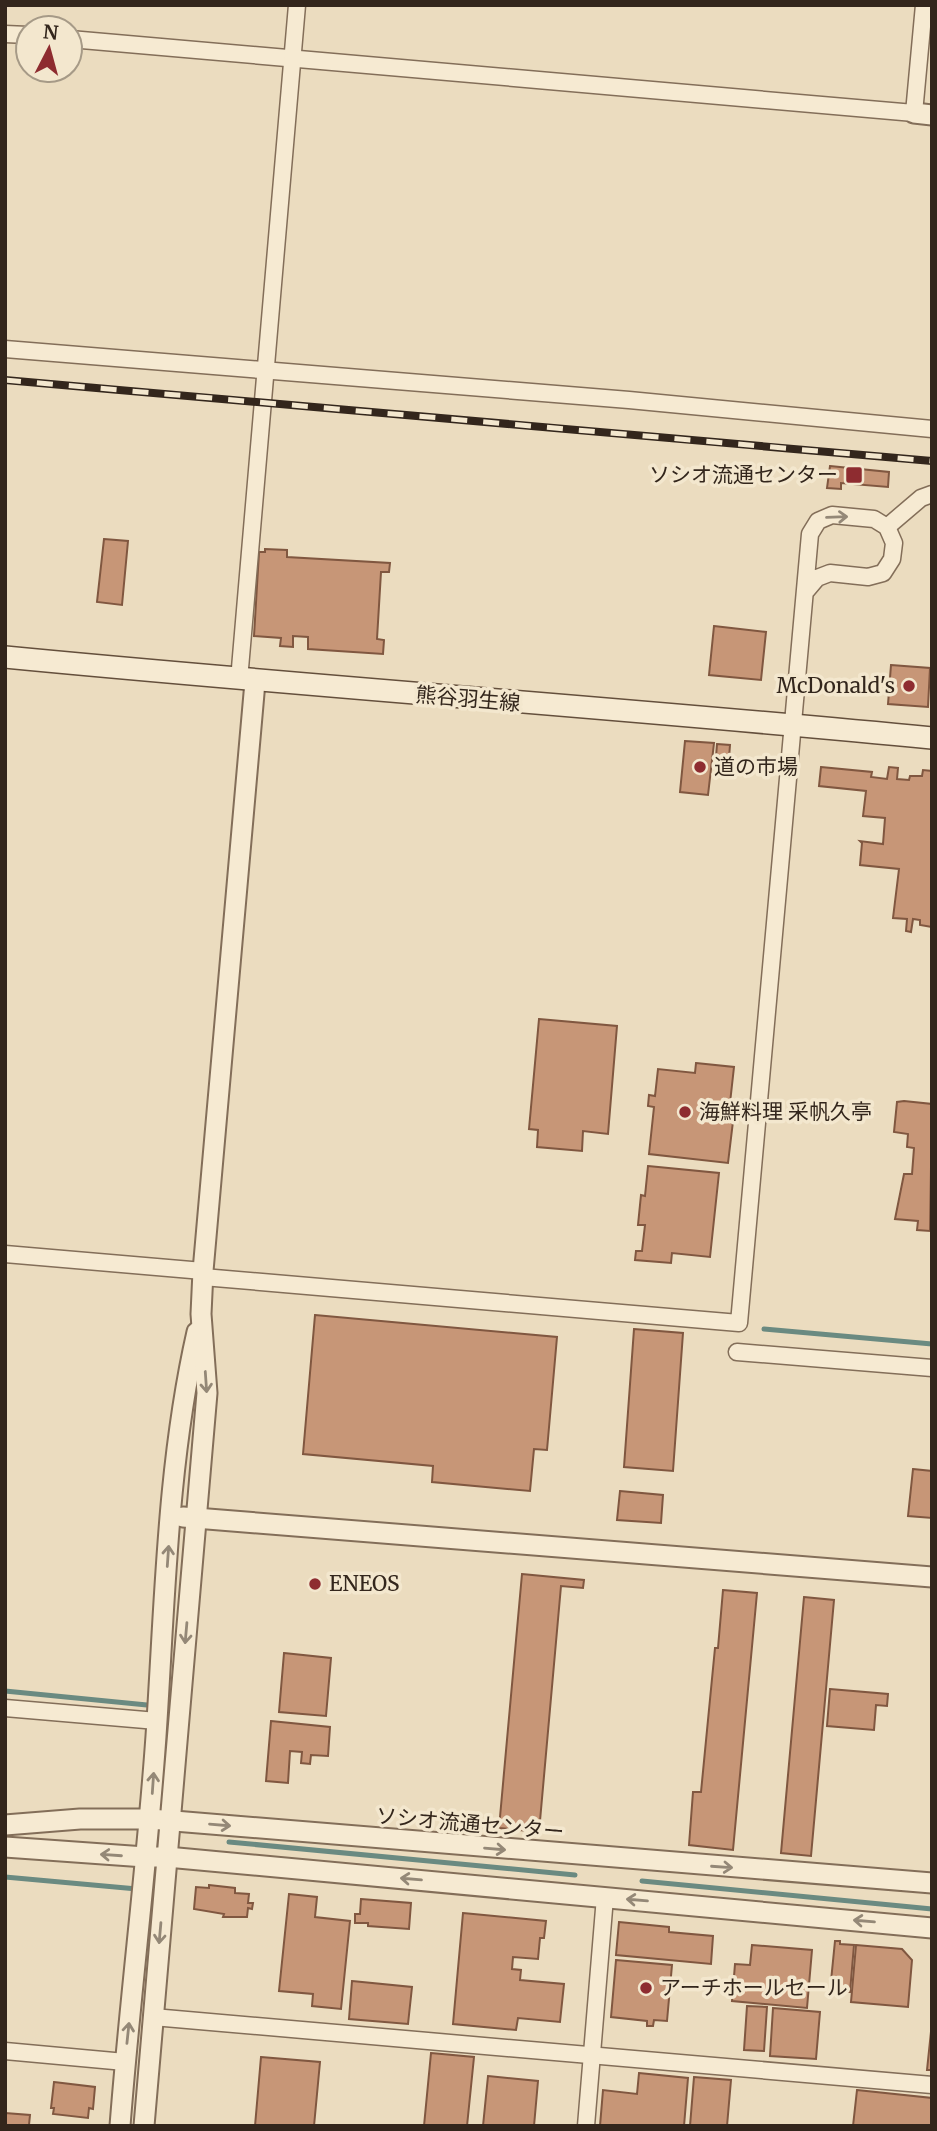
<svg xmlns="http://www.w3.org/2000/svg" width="937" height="2131" viewBox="0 0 937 2131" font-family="Merriweather,'Noto Sans JP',serif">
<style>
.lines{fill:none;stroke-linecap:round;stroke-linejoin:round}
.stream{stroke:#6a8a81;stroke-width:5}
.building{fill:#c79677;stroke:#805740;stroke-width:2}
.minor-casing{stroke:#836e59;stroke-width:19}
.tertiary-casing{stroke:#836e59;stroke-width:23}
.secondary-casing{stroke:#644f3c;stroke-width:24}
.minor{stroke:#f6ead2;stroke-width:16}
.tertiary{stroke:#f6ead2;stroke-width:19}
.secondary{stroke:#f6ead2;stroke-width:21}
.rail-casing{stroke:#33261c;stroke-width:8}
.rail{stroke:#f3e7ce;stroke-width:5;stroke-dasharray:16;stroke-linecap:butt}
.oneway{stroke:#948877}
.poi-dot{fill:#8e2c30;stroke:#f3e7ce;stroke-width:2.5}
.labels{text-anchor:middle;stroke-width:7;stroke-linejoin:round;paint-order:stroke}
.poi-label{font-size:21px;fill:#33261c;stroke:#f3e7ce;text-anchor:start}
.street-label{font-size:21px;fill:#33261c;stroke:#f3e7ce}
</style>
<rect width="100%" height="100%" fill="#ebdcbf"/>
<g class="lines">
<!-- stream -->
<g class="stream">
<path d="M764,1329L932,1344"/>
<path d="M5,1691L147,1705"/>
<path d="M229,1842L575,1875"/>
<path d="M5,1877L137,1889"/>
<path d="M642,1881L932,1909"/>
</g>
</g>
<!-- building -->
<g class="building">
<path d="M830,466L889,472L888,487L841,483V489L827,488Z"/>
<path d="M104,539L128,541L122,605L97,602Z"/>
<path d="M265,549L287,550V557L390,563L389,572H381L377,639L384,640L383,654L308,649V637L293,636V647L280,646L281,638L254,636L259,552H265Z"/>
<path d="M714,626L766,632L761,680L709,675Z"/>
<path d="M891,665L930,668L928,707L888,704Z"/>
<path d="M685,741L714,743L708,795L680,792Z"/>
<path d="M717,744L730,745L729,758L716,757Z"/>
<path d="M821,767L872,772L871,777L887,779L889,767L898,768L897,779L909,780L910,776H922L923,770L932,771V927L920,925V920L913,919L911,932L906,931L907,919L893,918L899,869L860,865L862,843L860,841L883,844L885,818L863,816L866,791L819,786Z"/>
<path d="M539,1019L617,1026L608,1134L583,1131L582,1151L537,1147L538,1130L529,1129Z"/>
<path d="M696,1063L734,1067L729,1112L734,1113L728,1163L649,1154L654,1107L648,1106L649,1095L655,1096L658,1069L695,1073Z"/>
<path d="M904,1101L932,1104L930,1231L917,1230L918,1221L895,1219L904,1174H912L914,1148L907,1147L908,1134L894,1132L897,1102Z"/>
<path d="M648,1166L719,1173L710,1257L672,1253L671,1263L635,1260L636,1251H642L645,1225H638L641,1195L645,1196Z"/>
<path d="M315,1315L557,1337L547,1450L534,1449L530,1491L432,1482L433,1466L303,1454Z"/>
<path d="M634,1329L683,1333L673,1471L624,1467Z"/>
<path d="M913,1469L932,1471V1518L908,1516Z"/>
<path d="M620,1491L663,1495L661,1523L617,1520Z"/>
<path d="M522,1574L584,1580L583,1588L561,1586L539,1832L499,1828Z"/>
<path d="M723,1590L757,1593L733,1850L689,1845L693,1792H701L715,1648H718Z"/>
<path d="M804,1597L834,1600L811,1856L781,1853Z"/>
<path d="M284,1653L331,1658L326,1716L279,1712Z"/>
<path d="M830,1689L888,1694L887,1706L876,1705L874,1730L827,1726Z"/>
<path d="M271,1721L330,1727L328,1756L311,1755L310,1764L301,1763L302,1752L290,1751L288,1783L266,1781Z"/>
<path d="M209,1885L235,1888V1893L249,1894L248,1903H253L252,1909L248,1908L247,1917H223L224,1914L194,1909L196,1887L209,1888Z"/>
<path d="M289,1894L317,1897L315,1917L350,1921L341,2009L312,2006L313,1994L279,1991Z"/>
<path d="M361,1899L411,1903L409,1929L368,1926V1923H355V1914H360Z"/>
<path d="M463,1913L546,1921L544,1938H540L538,1959L513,1957L512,1969L521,1970L520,1980L564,1984L560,2022L518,2018L516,2030L453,2024Z"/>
<path d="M619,1922L669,1927V1932L713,1936L711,1964L616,1955Z"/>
<path d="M835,1941H840V1944L854,1945L850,1992L830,1991Z"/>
<path d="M752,1945L812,1950L807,2008L732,2001L735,1964L750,1965Z"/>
<path d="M856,1945L902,1949L912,1960L908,2007L851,2002Z"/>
<path d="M616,1960L672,1965L667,2021L654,2020L653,2026H647V2021L611,2017Z"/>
<path d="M352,1981L412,1987L408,2024L349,2019Z"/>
<path d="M747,2006L767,2007L764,2051L744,2050Z"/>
<path d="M773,2008L820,2012L816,2059L770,2056Z"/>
<path d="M932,2022V2070H927Z"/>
<path d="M431,2053L474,2057L467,2126H424Z"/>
<path d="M261,2057L320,2062L314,2126H255Z"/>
<path d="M639,2073L688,2078L684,2126H600L603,2090L637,2094Z"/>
<path d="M488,2076L538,2081L534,2126H483Z"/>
<path d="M694,2077L731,2080L727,2126H690Z"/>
<path d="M54,2082L95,2087L93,2109L89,2108L88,2118L53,2114L54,2108H51Z"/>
<path d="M857,2090L932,2098V2126H853Z"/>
<path d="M5,2113L30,2115L29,2125L33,2126H5Z"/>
</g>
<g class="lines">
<!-- minor casing -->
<g class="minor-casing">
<g id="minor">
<path d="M5,34L28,35"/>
<path d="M70,39L914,113L924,5"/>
<path d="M5,349L629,400L932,429"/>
<path d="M887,527L921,498L932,494"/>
<path d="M239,680L297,5"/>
<path d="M5,1254L203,1271"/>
<path d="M203,1277L739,1323L810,534L818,521L832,515L874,519L887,527L894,543L892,559L883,573L868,577L830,573L817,578L806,591"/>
<path d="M737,1352L932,1368"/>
<path d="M5,1708L157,1721"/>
<path d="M153,2017L932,2085"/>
<path d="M5,2051L125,2062"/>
<path d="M586,2126L605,1897"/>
</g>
</g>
<!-- tertiary casing -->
<g class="tertiary-casing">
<g id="tertiary">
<path d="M914,113L932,115"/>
<path d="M183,1517L932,1577"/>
<path d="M5,1825L80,1819H150L932,1883"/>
<path d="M5,1847L145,1857H167L932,1928"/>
<path d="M120,2126C130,1996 147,1866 156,1736C165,1602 167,1464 197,1332"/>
<path d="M144,2126L207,1393L201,1314L203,1271L255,682"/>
</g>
</g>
<!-- secondary casing -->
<g class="secondary-casing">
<path id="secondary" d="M5,657C314,687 623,708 932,738"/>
</g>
<!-- minor -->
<use href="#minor" class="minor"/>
<!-- tertiary -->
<use href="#tertiary" class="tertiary"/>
<!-- secondary -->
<use href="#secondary" class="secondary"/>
<!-- rail casing -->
<g class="rail-casing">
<path id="rail" d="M5,380L932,461"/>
</g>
<!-- rail -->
<use href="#rail" class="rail"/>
</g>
<!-- one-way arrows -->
<defs><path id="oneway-shaft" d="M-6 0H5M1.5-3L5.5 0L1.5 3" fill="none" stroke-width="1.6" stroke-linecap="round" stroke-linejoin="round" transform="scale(1.75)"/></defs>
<g class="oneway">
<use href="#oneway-shaft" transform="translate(837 517) rotate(-2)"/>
<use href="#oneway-shaft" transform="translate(206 1382) rotate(86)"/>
<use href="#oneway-shaft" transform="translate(168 1556) rotate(-86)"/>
<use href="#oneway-shaft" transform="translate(186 1633) rotate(95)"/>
<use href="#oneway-shaft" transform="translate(153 1783) rotate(-86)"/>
<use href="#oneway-shaft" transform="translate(220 1825) rotate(5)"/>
<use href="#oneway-shaft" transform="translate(495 1849) rotate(5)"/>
<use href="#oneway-shaft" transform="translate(111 1855) rotate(-176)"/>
<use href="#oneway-shaft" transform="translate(722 1867) rotate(4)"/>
<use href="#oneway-shaft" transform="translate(411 1879) rotate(-175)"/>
<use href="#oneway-shaft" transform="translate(637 1900) rotate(-175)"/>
<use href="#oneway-shaft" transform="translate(864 1921) rotate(-175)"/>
<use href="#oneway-shaft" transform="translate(160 1933) rotate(95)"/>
<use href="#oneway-shaft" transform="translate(128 2033) rotate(-84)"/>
</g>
<!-- markers -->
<g class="poi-dot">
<rect x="845" y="466" width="18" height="18" rx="3.5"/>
<circle cx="909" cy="686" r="7"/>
<circle cx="700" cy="767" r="7"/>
<circle cx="685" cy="1112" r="7"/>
<circle cx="315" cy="1584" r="7"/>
<circle cx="646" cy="1988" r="7"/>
</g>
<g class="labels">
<!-- poi labels -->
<g class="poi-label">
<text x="838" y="482" text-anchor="end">ソシオ流通センター</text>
<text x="895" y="693" text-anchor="end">McDonald's</text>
<text x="714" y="774">道の市場</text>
<text x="699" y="1119">海鮮料理 采帆久亭</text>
<text x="329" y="1591">ENEOS</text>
<text x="660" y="1995">アーチホールセール</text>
</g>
<!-- street labels -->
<g class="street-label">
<text transform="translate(468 699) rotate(5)" y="7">熊谷羽生線</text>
<text transform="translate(470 1824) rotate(5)" y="7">ソシオ流通センター</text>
</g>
</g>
<!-- border -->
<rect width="937" height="2131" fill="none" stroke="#33261c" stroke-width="14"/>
<!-- north arrow -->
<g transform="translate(49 49) rotate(6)"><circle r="33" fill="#f3e7ce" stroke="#a69a87" stroke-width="2"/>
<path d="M0-5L12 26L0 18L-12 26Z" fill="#8e2c30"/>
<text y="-10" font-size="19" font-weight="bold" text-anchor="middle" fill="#33261c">N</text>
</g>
</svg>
